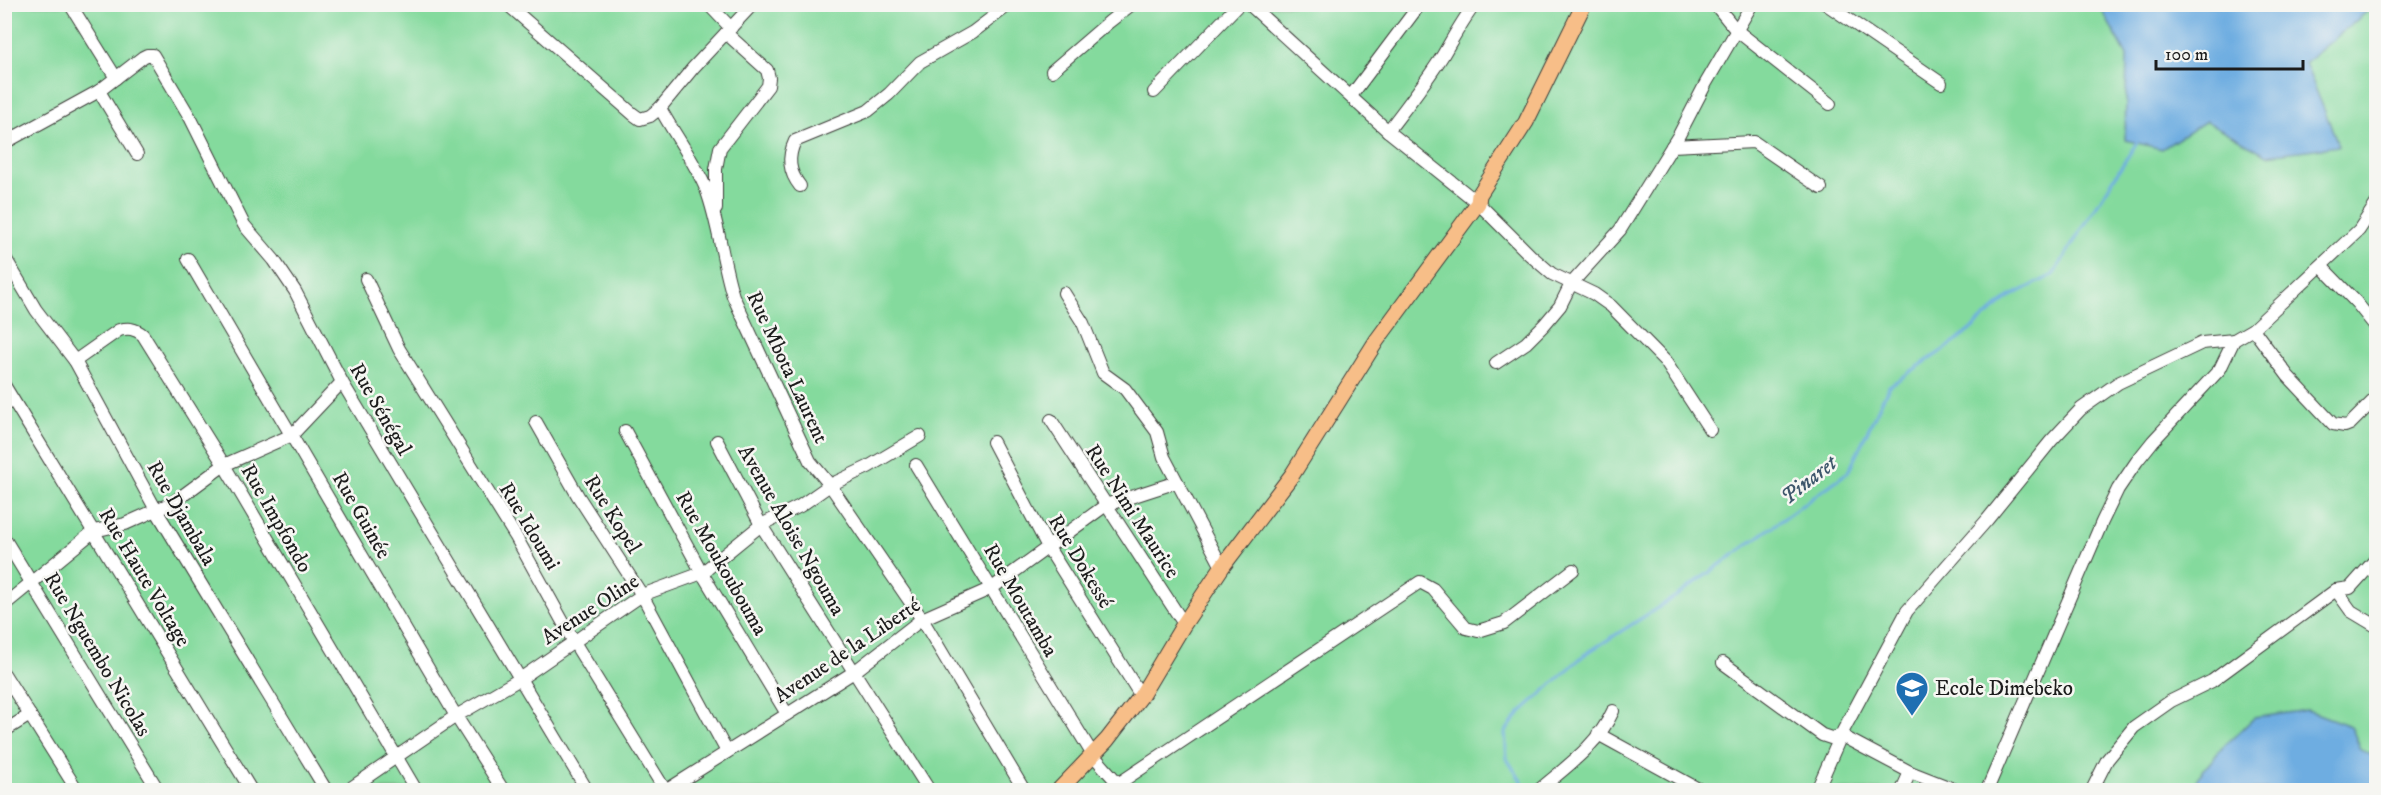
<svg xmlns="http://www.w3.org/2000/svg" width="2381" height="795" viewBox="0 0 2381 795" font-family="'IM FELL DW Pica',serif">
<style>
.green{fill:#84da9d;stroke:#507b5c;stroke-width:1.5}
.water{fill:#6eade1;stroke:#45647e;stroke-width:1.5}
.lines{fill:none;stroke-linecap:round;stroke-linejoin:round}
.stream{stroke:#6eade1;stroke-width:3}
.minor-casing{stroke:#3c3a37;stroke-width:14}
.major-casing{stroke:#3c3a37;stroke-width:17}
.minor{stroke:#fff;stroke-width:12}
.major{stroke:#f7be88;stroke-width:15}
.labels{text-anchor:middle;stroke-width:5;stroke-linejoin:round;paint-order:stroke}
.street-label{font-size:21px;fill:#1c1c1c;stroke:#f6f6f2}
.poi-label{font-size:21px;fill:#1c1c1c;stroke:#f6f6f2;text-anchor:start}
.water-label{font-size:22px;font-style:italic;fill:#3d566b;stroke:#f6f6f2}
</style>
<rect width="100%" height="100%" fill="#f6f6f2"/>
<filter id="ink" filterUnits="userSpaceOnUse"><feTurbulence type="fractalNoise" baseFrequency=".0167" numOctaves="2"/><feDisplacementMap in="SourceGraphic" scale="12" xChannelSelector="R" yChannelSelector="G"/><feConvolveMatrix kernelMatrix="1 2 1 2 8 2 1 2 1" color-interpolation-filters="sRGB"/></filter>
<filter id="wash" filterUnits="userSpaceOnUse"><feTurbulence type="fractalNoise" baseFrequency=".008" numOctaves="4" result="noise"/><feDisplacementMap in="SourceGraphic" scale="24" xChannelSelector="R" yChannelSelector="G"/><feGaussianBlur stdDeviation="1.35" result="paint"/><feColorMatrix in="noise" values="0 0 0 0 0 0 0 0 0 0 0 0 0 0 0 0 0 1.4 0 .05"/><feComposite in="paint" operator="in"/></filter>
<g filter="url(#wash)">
<rect width="100%" height="100%" fill="#f0e5ce"/>
<!-- green -->
<rect class="green" x="5" y="5" width="2371" height="785"/>
<!-- water -->
<g class="water">
<path d="M2099,5H2375L2305,63L2339,146L2267,155L2206,121L2162,149L2125,140L2127,56Z"/>
<path d="M2307,710L2351,726L2361,750L2376,758V790H2194L2197,778L2222,748L2254,718Z"/>
</g>
<g class="lines">
<!-- stream -->
<path class="stream" d="M1527,790L1507,759L1505,732L1520,713L1584,655L1681,593L1848,472L1889,386L1957,341L2009,297L2053,275L2137,142"/>
</g>
</g>
<g filter="url(#ink)">
<g class="lines">
<!-- minor casing -->
<g class="minor-casing">
<g id="minor">
<path d="M70,4L116,78"/>
<path d="M507,4L633,114L640,119L650,116L660,108C674,134 695,162 706,189C719,223 722,261 733,296L810,461L830,485L922,619L1024,790"/>
<path d="M708,4L731,28"/>
<path d="M1249,4L1388,131L1478,203L1530,255L1552,274L1594,294L1611,306L1665,361L1710,430"/>
<path d="M1715,4L1736,30L1830,104"/>
<path d="M1826,4L1941,83"/>
<path d="M1052,71L1109,22L1132,4"/>
<path d="M99,91L137,154"/>
<path d="M1154,92L1239,4"/>
<path d="M1351,96L1420,4"/>
<path d="M660,108L693,68L753,4"/>
<path d="M1388,131C1407,106 1426,82 1443,55C1453,38 1462,21 1475,4"/>
<path d="M4,143L99,91L143,57L147,55H153L191,119L244,225L274,260L295,291L342,382L587,790"/>
<path d="M1672,146L1754,142L1821,188"/>
<path d="M800,186C789,172 787,158 795,141L868,111L889,94L920,62L973,32L1010,4"/>
<path d="M716,209V169L720,148L768,86L769,78L767,70L726,33"/>
<path d="M4,256L36,310L75,361L156,510L326,790"/>
<path d="M188,259L456,716L503,790"/>
<path d="M2321,266L2356,302L2376,327"/>
<path d="M366,279L399,349L516,537L574,642L665,790"/>
<path d="M1064,293L1083,323L1103,373L1125,389L1157,432L1164,457L1222,567"/>
<path d="M2253,329L2288,376L2333,424L2345,426L2350,424L2376,398"/>
<path d="M75,361L119,330C128,328 135,328 143,335L224,465L416,790"/>
<path d="M1496,363L1526,343L1544,325L1560,306L1571,284L1620,230L1679,135L1706,83L1752,4"/>
<path d="M4,385L251,790"/>
<path d="M1051,420L1184,624"/>
<path d="M536,422L578,496L642,595L727,752"/>
<path d="M625,431L702,573L787,714"/>
<path d="M717,441L761,525L929,790"/>
<path d="M993,442L1049,549L1141,696"/>
<path d="M916,465L1093,755L1124,790"/>
<path d="M4,538L158,790"/>
<path d="M2336,590L2351,611L2376,626"/>
<path d="M4,605L94,531L125,524L174,502L224,465L292,435L342,382"/>
<path d="M1723,663L1822,735L1831,738L1842,736L1910,772L1956,790"/>
<path d="M4,674L77,790"/>
<path d="M4,731L30,715"/>
<path d="M1598,734L1700,790"/>
<path d="M1118,784L1420,582L1433,589L1466,628L1478,631L1504,623L1573,570"/>
<path d="M348,790L456,716L520,679L642,595L702,573L761,525L800,506L830,485L868,467L920,436"/>
<path d="M667,790L854,672L922,619L992,588L1106,505L1177,482"/>
<path d="M1539,790C1567,766 1597,746 1613,711"/>
<path d="M1817,790L1843,731L1907,611L1987,520L2051,441L2081,409L2118,383L2202,343L2234,340"/>
<path d="M1902,790L1910,772"/>
<path d="M1987,790L2102,522L2118,489L2137,461L2153,441L2220,369L2234,340L2253,329L2359,230L2376,204"/>
<path d="M2092,790L2107,760L2134,727L2171,701L2212,681L2336,590L2350,588L2376,559"/>
</g>
</g>
<!-- major casing -->
<g class="major-casing">
<path id="major" d="M1059,790L1107,740L1141,696L1184,624L1222,567L1292,475L1377,340L1478,203L1479,195L1526,122L1584,4"/>
</g>
<!-- minor -->
<use href="#minor" class="minor"/>
<!-- major -->
<use href="#major" class="major"/>
</g>
</g>
<!-- icons -->
<defs>
<g id="school-pin" transform="scale(1.725)"><path d="M0 17L-7.5 6A9.5 9.5 0 1 1 7.5 6Z" fill="#1f6fb2" stroke="#f6f6f2"/><path d="M0-5L7-2L0 1L-7-2ZM-4 1L0 2.5L4 1V4Q0 6-4 4Z" fill="#fff"/></g>
</defs>
<g fill-rule="evenodd">
<use href="#school-pin" x="1912" y="688"/>
</g>
<g class="labels">
<!-- street labels -->
<g class="street-label">
<text transform="translate(788 367) rotate(65)" y="7">Rue Mbota Laurent</text>
<text transform="translate(381 409) rotate(60)" y="7">Rue Sénégal</text>
<text transform="translate(1133 511) rotate(57)" y="7">Rue Nimi Maurice</text>
<text transform="translate(182 513) rotate(60)" y="7">Rue Djambala</text>
<text transform="translate(613 514) rotate(58)" y="7">Rue Kopel</text>
<text transform="translate(362 515) rotate(60)" y="7">Rue Guinée</text>
<text transform="translate(277 518) rotate(60)" y="7">Rue Impfondo</text>
<text transform="translate(530 526) rotate(59)" y="7">Rue Idoumi</text>
<text transform="translate(792 530) rotate(60)" y="7">Avenue Aloise Ngouma</text>
<text transform="translate(1081 561) rotate(59)" y="7">Rue Dokessé</text>
<text transform="translate(722 563) rotate(60)" y="7">Rue Moukoubouma</text>
<text transform="translate(145 577) rotate(59)" y="7">Rue Haute Voltage</text>
<text transform="translate(1021 600) rotate(60)" y="7">Rue Moutamba</text>
<text transform="translate(590 609) rotate(-33)" y="7">Avenue Oline</text>
<text transform="translate(847 650) rotate(-34)" y="7">Avenue de la Liberté</text>
<text transform="translate(98 654) rotate(59)" y="7">Rue Nguembo Nicolas</text>
</g>
<!-- poi labels -->
<g class="poi-label">
<text x="1935" y="695">Ecole Dimebeko</text>
</g>
<!-- water labels -->
<g class="water-label">
<text transform="translate(1808 479) rotate(-38)" y="8">Pinaret</text>
</g>
</g>
<!-- margin -->
<rect width="2381" height="795" fill="none" stroke="#f6f6f2" stroke-width="24"/>
<!-- scale -->
<path d="M2156 60v9h147v-9" fill="none" stroke="#1c1c1c" stroke-width="3"/>
<text x="2165" y="60" font-size="18" fill="#1c1c1c" stroke="#f6f6f2" stroke-width="4.5" paint-order="stroke">100 m</text>
</svg>
